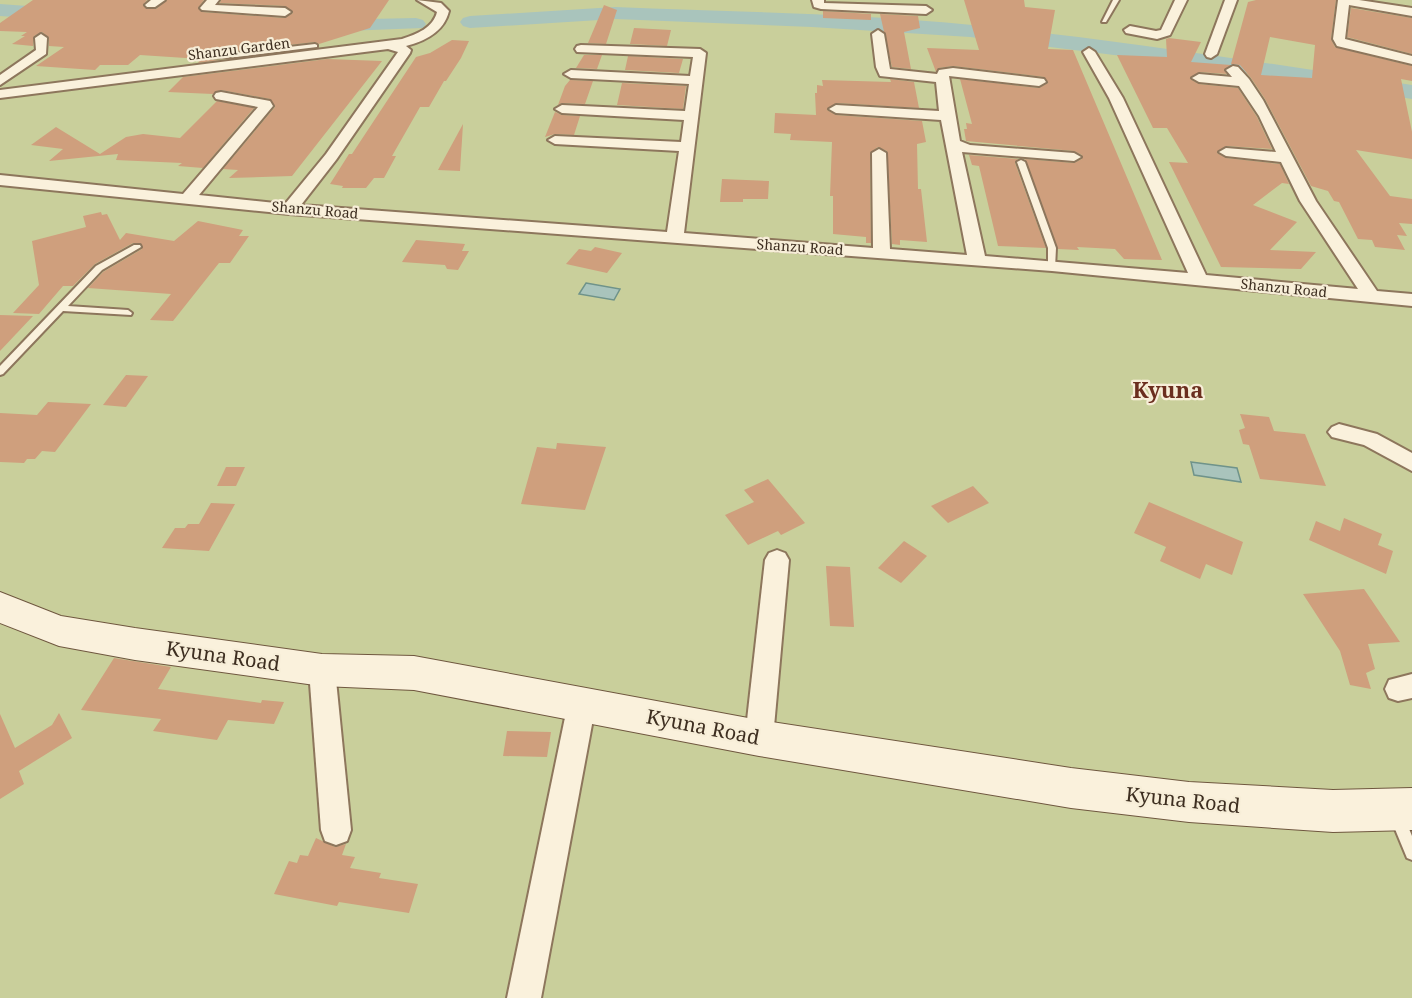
<svg xmlns="http://www.w3.org/2000/svg" width="1412" height="998" viewBox="0 0 1412 998" font-family="'Noto Serif',serif">
<style>
.green{fill:#c9cf9b}
.water{fill:#a9c4bc;stroke:#6f938a;stroke-width:1.5}
.lines{fill:none;stroke-linecap:round;stroke-linejoin:round}
.river{fill:#a9c4bc;fill-rule:evenodd}
.building{fill:#cf9f7d;fill-rule:evenodd}
.lane-casing{stroke:#8d765c;stroke-width:4}
.street-casing{stroke:#8d765c;stroke-width:4}
.secondary-casing{stroke:#6f573f;stroke-width:2}
.lane{fill:#faf1dc;fill-rule:evenodd}
.street{fill:#faf1dc;fill-rule:evenodd}
.secondary{fill:#faf1dc;fill-rule:evenodd}
.labels{text-anchor:middle;stroke-width:4.5;stroke-linejoin:round;paint-order:stroke}
.far-street-label{font-size:14px;fill:#3d2e20;stroke:#f7eed8}
.near-street-label{font-size:20px;fill:#3d2e20;stroke:#f7eed8}
.district-label{font-size:22px;font-weight:bold;fill:#6b2e1e;stroke:#f7eed8}
</style>
<rect width="100%" height="100%" fill="#f0e4c8"/>
<!-- green -->
<rect class="green" x="0" y="0" width="1412" height="998"/>
<!-- water -->
<g class="water">
<path d="M586,283L620,289L614,300L579,294Z"/>
<path d="M1191,462L1237,468L1241,482L1194,475Z"/>
</g>
<g class="lines">
<!-- river -->
<g class="river">
<path d="M0,4L69,9L76,11L79,15L76,19L69,21L0,16Z"/>
<path d="M615,7C734,12 854,13 972,25C1120,40 1266,63 1412,85V99L1186,64L970,37L812,27L615,19L470,28L463,26L460,22L463,18L470,16Z"/>
<path d="M416,18L423,20L426,24L423,28L319,32L312,30L309,26L312,22L319,20Z"/>
</g>
</g>
<!-- building -->
<g class="building">
<path d="M33,0H147L143,5L147,9H156L167,0H204L198,8L202,12L285,18L293,13L285,6L220,3L221,0H389L370,28L319,44L315,42L236,51L204,52L199,55L203,60H221L198,63L201,59L140,55L128,65H100L95,70L36,66L64,47L49,46V38L42,32L34,36L33,46L12,44L25,36H21L27,32L0,31V23Z"/>
<path d="M964,0H1024L1025,7L1055,10L1048,49L1073,50L1162,260L1124,259L1115,249L1077,247L1079,250L1058,249L1025,159L1074,163L1082,159V155L1074,151L966,141L964,129H967L966,123L972,124L960,79L1039,88L1048,83L1044,77L953,66L939,68L936,72L927,48L979,50Z"/>
<path d="M1256,0H1336L1331,39L1335,47L1412,66V81L1401,79L1412,132V159L1356,150L1390,196L1412,199V224L1399,223L1407,236L1397,235L1405,250L1375,247L1372,240L1358,239L1339,202L1334,201L1328,191L1311,186L1265,99L1251,78L1240,65L1231,64L1248,2ZM1270,37L1315,45L1312,78L1261,75Z"/>
<path d="M604,5L617,10L606,44L588,43Z"/>
<path d="M1351,8L1412,18V54L1347,37Z"/>
<path d="M823,11L871,14V20L823,18Z"/>
<path d="M880,14L918,16L920,28L904,32L911,69L892,67Z"/>
<path d="M634,28L671,30L667,46L630,44Z"/>
<path d="M1169,38L1201,42L1191,62L1231,65L1224,70L1227,74L1199,72L1190,79L1199,84L1238,88L1257,117L1272,149L1226,146L1217,153L1226,158L1280,164L1289,184L1282,183L1253,205L1297,222L1270,250L1316,252L1301,269L1221,267L1169,162L1188,163L1167,128H1153L1117,55L1167,57L1166,39Z"/>
<path d="M452,40L469,41L461,58L446,81H444L429,107H420L392,156H396L384,178H374L366,188H342L343,186L330,184L349,154H352L416,57L430,53Z"/>
<path d="M584,55H602L597,69L576,68Z"/>
<path d="M628,56L683,59L679,73L625,70Z"/>
<path d="M327,59L382,61L292,176L229,178L238,170L223,169L275,107L270,99L221,90L213,94L168,92L183,77Z"/>
<path d="M890,79L914,82L919,108L836,103L827,110L836,115L922,121L926,142L917,144L918,189H921L927,242L900,240V245L892,244L887,151L878,147L870,153L871,243H866V237L833,234V196H830L832,142L790,140L791,134L774,133L775,113L816,115L815,93H817V85L823,86L822,80L891,82Z"/>
<path d="M570,80L593,81L585,104L562,103L558,105L565,86Z"/>
<path d="M622,83L686,86L683,109L617,105Z"/>
<path d="M217,101L254,108L203,168L178,166L182,163L116,160L118,154L49,161L63,149L31,145L56,127L100,154L126,137L143,134L180,138Z"/>
<path d="M555,112L562,115L580,116L574,135L555,134L545,137Z"/>
<path d="M463,124L460,171L438,170Z"/>
<path d="M969,155L1018,159L1015,163L1046,248L998,246L979,166L972,165Z"/>
<path d="M722,179L769,181L768,199H743V202H720Z"/>
<path d="M101,212L102,215L107,214L120,240L126,233L174,241L198,221L243,230L239,236H249L230,263H219L173,321L150,320L171,294L88,288L103,272L142,249L140,243H133L95,264L73,286H63L39,314L13,313L39,285L32,241L86,227L83,216Z"/>
<path d="M416,240L465,244L462,251H469L458,270L447,269L445,265L402,262Z"/>
<path d="M595,247L622,253L607,273L566,264L579,249L591,251Z"/>
<path d="M0,315L33,316L0,351Z"/>
<path d="M126,375L148,376L126,407L103,405Z"/>
<path d="M48,402L91,404L55,452L42,451L35,459H27L24,463L0,462V413L37,415Z"/>
<path d="M1240,414L1269,417L1274,431L1305,434L1326,486L1260,479L1249,445L1243,444L1239,430L1245,428Z"/>
<path d="M557,443L606,447L585,510L521,504L537,447L556,449Z"/>
<path d="M226,467H245L236,486H217Z"/>
<path d="M768,479L805,523L781,535L778,531L748,545L725,515L754,502L744,490Z"/>
<path d="M973,486L989,503L948,523L931,506Z"/>
<path d="M1149,502L1243,542L1232,575L1206,564L1200,579L1160,561L1166,547L1134,533Z"/>
<path d="M211,503L235,504L209,551L162,548L175,528H185L188,524H199Z"/>
<path d="M1344,518L1382,534L1378,545L1393,551L1386,574L1309,540L1316,521L1340,531Z"/>
<path d="M904,541L927,556L901,583L878,568Z"/>
<path d="M826,566L850,567L854,627L830,626Z"/>
<path d="M1364,589L1400,642L1368,644L1375,669L1366,673L1371,689L1350,685L1340,651L1303,594Z"/>
<path d="M114,658L171,667L158,689L261,703L262,700L284,702L274,724L228,720L217,740L153,731L161,719L81,710Z"/>
<path d="M59,713L72,738L19,771L24,784L0,799V714L15,748L52,725Z"/>
<path d="M507,731L551,732L547,757L503,756Z"/>
<path d="M316,838L335,847L346,844L342,855L355,857L350,868L381,873L379,878L418,884L409,913L339,902L337,906L274,894L289,861L297,863L300,855L308,856Z"/>
</g>
<g class="lines">
<!-- lane casing -->
<g class="lane-casing">
<g id="lane">
<path d="M1113,0H1119L1106,22H1102Z"/>
<path d="M315,44L317,45V47L236,57L204,58L201,56L204,54L236,53Z"/>
<path d="M1021,160L1025,162L1056,248L1055,268H1049L1048,266V248L1017,162Z"/>
<path d="M134,245H140L141,247L102,270L68,306L128,310L132,313L131,315L63,311L3,374L0,375V366L96,266Z"/>
<path d="M1397,810L1402,812L1412,836V860L1407,858L1390,817L1392,812Z"/>
</g>
</g>
<!-- street casing -->
<g class="street-casing">
<g id="street">
<path d="M151,0H165L155,7H147L145,5Z"/>
<path d="M207,0H219L215,5L285,8L291,12L285,16L202,10L200,8Z"/>
<path d="M417,0L441,3L449,11C444,32 425,41 406,46L411,50L410,53L336,160L301,205L667,232L679,151L555,144L548,140L555,136L681,142L684,120L562,113L555,109L562,105L685,111L689,84L571,78L564,74L571,70L690,76L693,57L577,52L575,49L577,46L581,45L700,49L706,53L684,233L873,248L872,153L879,149L886,153L890,249L967,255L941,120L836,113L829,109L836,105L939,111L936,82L880,76L876,67L872,34L878,30L884,34L890,69L937,74L939,70L953,68L1044,79L1046,82L1039,86L949,76L960,141L970,145L1074,153L1081,157L1074,161L962,152L985,256L1188,273L1109,98L1083,52L1089,48L1095,52L1123,98L1206,275L1358,289L1300,201L1281,162L1226,156L1219,152L1226,148L1276,152L1259,116L1239,86L1199,82L1192,78L1199,74L1232,77L1226,70L1233,66L1238,67L1249,79L1263,100L1316,201L1377,291L1412,294V306L1052,271L289,214L0,185V175L183,194L258,107L216,99L214,96L216,93L221,92L270,101L273,106L199,195L285,204L326,154L398,52L388,49L0,98V90L402,39C417,34 433,28 437,12Z"/>
<path d="M812,0H824V3L926,6L932,10L926,14L821,9L814,7Z"/>
<path d="M1175,0H1187L1170,35L1157,39L1126,33L1124,30L1130,26L1156,31L1161,30Z"/>
<path d="M1225,0H1237L1217,54L1211,58L1207,57L1205,54Z"/>
<path d="M1338,0H1359L1412,8V16L1349,5L1345,39L1412,56V64L1337,46L1333,39Z"/>
<path d="M41,34L47,38L46,54L0,85V75L36,50L35,38Z"/>
<path d="M1339,424L1377,434L1412,453V471L1364,445L1332,437L1328,432L1332,427Z"/>
<path d="M777,550L785,553L789,560L773,738L769,747L759,751L749,747L745,738L765,560L769,553Z"/>
<path d="M322,658L331,662L335,670L351,830L347,841L336,845L325,841L321,830L309,670L313,662Z"/>
<path d="M1412,674V698L1398,701L1389,698L1385,689L1389,680Z"/>
<path d="M582,691L592,694L596,703L541,998H507L568,703L572,694Z"/>
</g>
</g>
<!-- secondary casing -->
<g class="secondary-casing">
<path id="secondary" d="M0,592L61,616L135,628L322,654L414,656L759,720L1071,768L1189,782L1333,790L1412,788V830L1333,832L1189,822L1071,808L759,756L414,690L322,686L135,660L59,646L0,623Z"/>
</g>
<!-- lane -->
<use href="#lane" class="lane"/>
<!-- street -->
<use href="#street" class="street"/>
<!-- secondary -->
<use href="#secondary" class="secondary"/>
</g>
<g class="labels">
<!-- far-street labels -->
<g class="far-street-label">
<text transform="translate(239 49) rotate(-7)" y="5">Shanzu Garden</text>
<text transform="translate(315 210) rotate(5)" y="5">Shanzu Road</text>
<text transform="translate(800 247) rotate(4)" y="5">Shanzu Road</text>
<text transform="translate(1284 288) rotate(6)" y="5">Shanzu Road</text>
</g>
<!-- near-street labels -->
<g class="near-street-label">
<text transform="translate(223 656) rotate(8)" y="7">Kyuna Road</text>
<text transform="translate(703 727) rotate(11)" y="7">Kyuna Road</text>
<text transform="translate(1183 800) rotate(6)" y="7">Kyuna Road</text>
</g>
<!-- district labels -->
<g class="district-label">
<text x="1168" y="398">Kyuna</text>
</g>
</g>
</svg>
